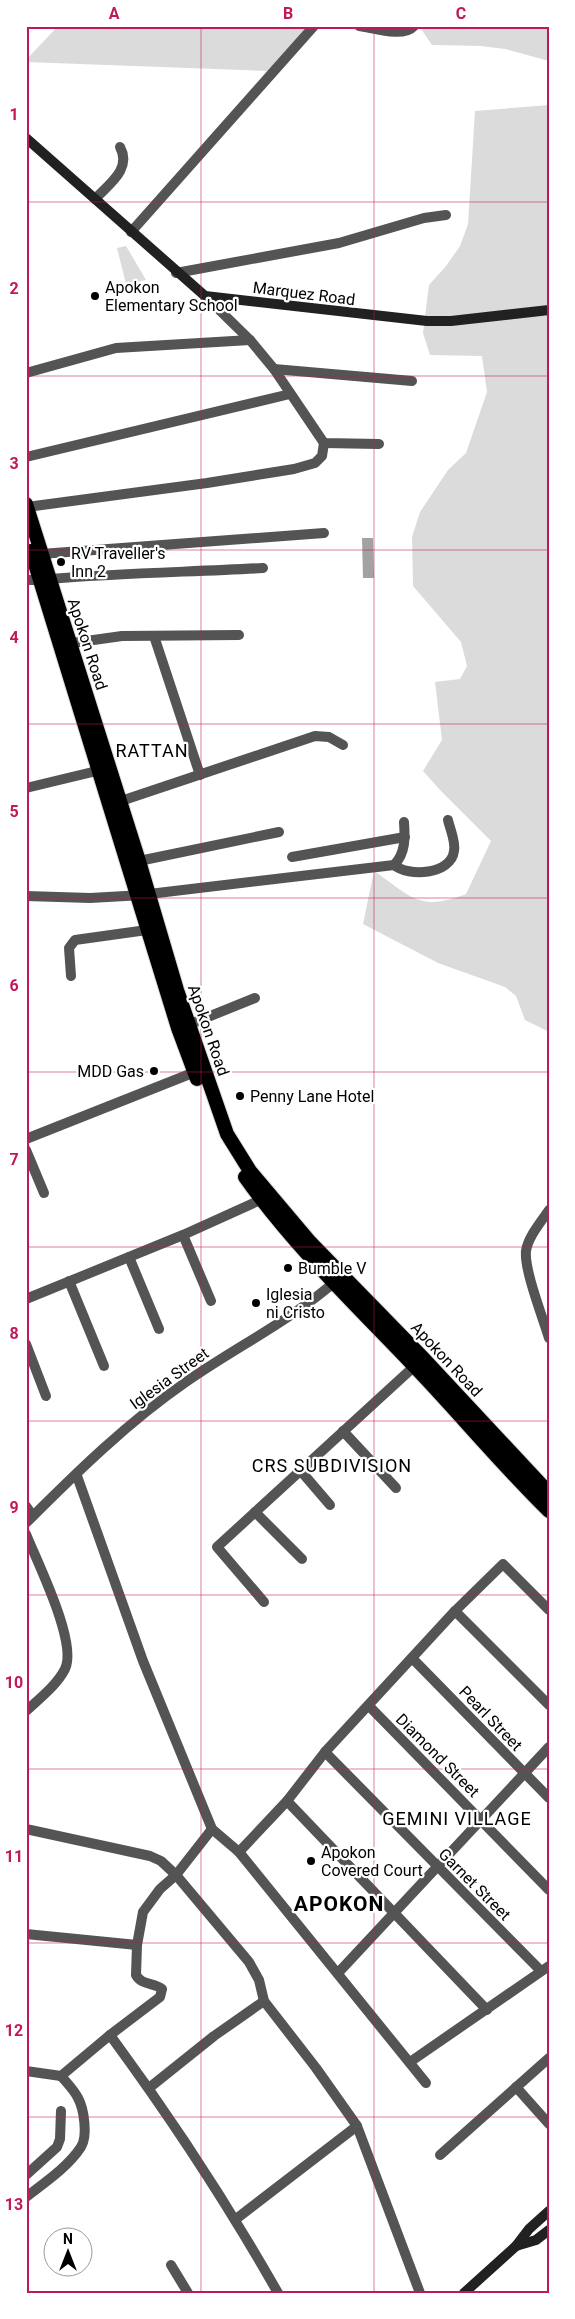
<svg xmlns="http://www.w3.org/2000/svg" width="575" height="2319" viewBox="0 0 575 2319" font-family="Roboto,sans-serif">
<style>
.green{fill:#dbdbdb}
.water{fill:#a2a2a2}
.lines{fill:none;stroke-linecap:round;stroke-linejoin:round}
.trunk-casing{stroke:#dbdbdb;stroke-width:16}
.minor{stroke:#545454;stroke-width:10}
.tertiary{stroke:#545454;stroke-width:10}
.secondary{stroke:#212121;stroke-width:10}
.trunk{stroke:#000;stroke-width:14}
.grid{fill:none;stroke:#c2185b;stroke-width:1;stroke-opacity:0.55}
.poi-dot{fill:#000;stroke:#fff;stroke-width:2}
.labels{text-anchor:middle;stroke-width:4.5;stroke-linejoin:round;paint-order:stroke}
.poi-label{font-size:16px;fill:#000;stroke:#fff;text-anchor:start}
.street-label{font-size:16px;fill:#000;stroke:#fff}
.neighbourhood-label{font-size:18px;letter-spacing:1px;fill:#000;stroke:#fff}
.district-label{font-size:21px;font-weight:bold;letter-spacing:1px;fill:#000;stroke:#fff}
.neatline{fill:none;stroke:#c2185b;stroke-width:2}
.grid-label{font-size:16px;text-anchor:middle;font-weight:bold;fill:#c2185b}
</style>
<rect width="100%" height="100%" fill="#fff"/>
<!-- green -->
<g class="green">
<path d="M58,26H307L270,71L26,62V60Z"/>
<path d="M419,26H549V61L505,49L481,46L432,45Z"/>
<path d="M549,105V1032L525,1020L516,996L505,987L438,963L363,924L374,871C412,897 419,912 466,894L491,841L440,790L423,771L442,740L435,682L460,679L467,666L461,642L413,586L412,537L420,512L448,470L466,453L487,392L482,356L430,355L423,333L429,285L446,266L460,246L468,224L475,111Z"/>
<path d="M126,246L146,280L126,284L117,248Z"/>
</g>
<!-- water -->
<path class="water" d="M362,538H373L374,578H363Z"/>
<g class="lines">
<!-- trunk casing -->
<g class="trunk-casing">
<g id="trunk">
<path d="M26,504L139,861L177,990L227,1134L250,1171L310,1242L423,1358L549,1493"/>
<path d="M31,551L178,1028L197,1079"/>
<path d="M245,1177C294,1246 356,1305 414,1366C460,1414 502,1465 549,1511"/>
</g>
</g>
<!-- minor -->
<g class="minor">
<path d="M359,26C374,28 403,38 414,26"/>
<path d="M95,199C109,184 132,169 120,147"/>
<path d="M131,232L314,26"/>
<path d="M176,273L339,243L424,218L446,215"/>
<path d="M205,296L250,340L274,369L324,443L379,444"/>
<path d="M274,369L412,381"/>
<path d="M26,373L116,348L250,340"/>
<path d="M26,457L290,394"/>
<path d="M27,507L207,483L294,469L315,463L322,456L324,443"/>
<path d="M41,554L324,533"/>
<path d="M49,579C120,573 191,572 263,568"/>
<path d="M26,580H39"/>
<path d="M154,636L200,775"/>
<path d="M65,644L122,636L239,635"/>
<path d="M26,788L105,769"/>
<path d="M115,803L315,736L329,737L343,745"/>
<path d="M292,857L405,837"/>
<path d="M139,861L279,832"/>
<path d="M394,865C408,877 451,875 454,851C456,842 450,829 448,820"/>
<path d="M149,894L394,865C406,853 405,837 404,822"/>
<path d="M71,976L69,948L75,940L154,929"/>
<path d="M188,1025L255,998"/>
<path d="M26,1139L200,1070"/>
<path d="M26,1150L44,1193"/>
<path d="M549,1210C541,1222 528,1237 526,1251C524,1270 543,1318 549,1338"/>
<path d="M183,1235L211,1301"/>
<path d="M129,1257L159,1329"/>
<path d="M69,1281L104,1366"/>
<path d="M26,1299L183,1235L267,1197"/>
<path d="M26,1344L46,1396"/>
<path d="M343,1431L396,1488"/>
<path d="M300,1470L330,1505"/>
<path d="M77,1476L143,1661L212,1829L239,1852L426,2083"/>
<path d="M26,1506L33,1516"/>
<path d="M255,1512L302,1559"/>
<path d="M26,1523C76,1473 128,1422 186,1382C236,1347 292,1320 338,1279"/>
<path d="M26,1534C37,1562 78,1643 65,1669C57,1685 39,1699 26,1711"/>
<path d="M264,1602L217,1547L419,1362"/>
<path d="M455,1611L549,1705"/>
<path d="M412,1658L549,1798"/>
<path d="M369,1706L549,1890"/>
<path d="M325,1752L541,1971"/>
<path d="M287,1801L487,2010"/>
<path d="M26,1829L150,1856L161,1861L176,1875L249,1962L259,1980L264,2001L316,2068L357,2126L420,2293"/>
<path d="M239,1852L287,1801L325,1752L455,1611L503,1564L549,1610"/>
<path d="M26,1934L137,1945"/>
<path d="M338,1973L549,1747"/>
<path d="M110,2035C171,2118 227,2203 278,2293"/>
<path d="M410,2062L549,1966"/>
<path d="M26,2071L61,2076L110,2035L160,1997L162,1989C154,1982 142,1986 136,1975L137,1945L143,1912L160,1889L176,1875L212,1829"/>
<path d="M516,2087L549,2124"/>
<path d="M149,2088L214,2036L264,2001"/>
<path d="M440,2155L549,2058"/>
<path d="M26,2175L57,2147L60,2139L61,2111"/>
<path d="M26,2197C44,2183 68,2167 81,2147C88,2136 84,2109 78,2098C74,2090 67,2083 61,2076"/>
<path d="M236,2219L357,2126"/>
<path d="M171,2265L188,2293"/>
</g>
<!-- tertiary -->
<path class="tertiary" d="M26,896L90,898L143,895"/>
<!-- secondary -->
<g class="secondary">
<path d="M26,138L205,296L427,321H451L549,310"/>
<path d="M516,2246L536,2240L549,2230"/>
<path d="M464,2293L516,2246L529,2229L549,2211"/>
</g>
<!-- trunk -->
<use href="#trunk" class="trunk"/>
</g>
<!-- grid -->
<path class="grid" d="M201,26V2293M374,26V2293M26,202H549M26,376H549M26,550H549M26,724H549M26,898H549M26,1072H549M26,1247H549M26,1421H549M26,1595H549M26,1769H549M26,1943H549M26,2117H549"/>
<!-- markers -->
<g class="poi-dot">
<circle cx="95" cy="296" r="5"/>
<circle cx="61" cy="562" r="5"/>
<circle cx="154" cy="1071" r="5"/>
<circle cx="240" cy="1096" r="5"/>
<circle cx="288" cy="1268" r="5"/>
<circle cx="256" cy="1303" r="5"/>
<circle cx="311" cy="1861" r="5"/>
</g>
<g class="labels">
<!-- poi labels -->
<g class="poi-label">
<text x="105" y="293">Apokon<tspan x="105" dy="18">Elementary School</tspan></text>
<text x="71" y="559">RV Traveller's<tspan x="71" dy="18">Inn 2</tspan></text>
<text x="144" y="1077" text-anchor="end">MDD Gas</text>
<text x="250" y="1102">Penny Lane Hotel</text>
<text x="298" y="1274">Bumble V</text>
<text x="266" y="1300">Iglesia<tspan x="266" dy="18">ni Cristo</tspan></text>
<text x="321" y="1858">Apokon<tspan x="321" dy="18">Covered Court</tspan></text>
</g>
<!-- street labels -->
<g class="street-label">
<text transform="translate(304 293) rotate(7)" y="6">Marquez Road</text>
<text transform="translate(88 644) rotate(72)" y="6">Apokon Road</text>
<text transform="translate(209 1030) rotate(71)" y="6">Apokon Road</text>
<text transform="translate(447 1359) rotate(47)" y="6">Apokon Road</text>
<text transform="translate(169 1378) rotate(-36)" y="6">Iglesia Street</text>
<text transform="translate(491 1718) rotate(46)" y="6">Pearl Street</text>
<text transform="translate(438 1755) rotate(45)" y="6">Diamond Street</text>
<text transform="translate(475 1884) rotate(45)" y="6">Garnet Street</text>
</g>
<!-- neighbourhood labels -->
<g class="neighbourhood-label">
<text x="152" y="757">RATTAN</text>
<text x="332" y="1472">CRS SUBDIVISION</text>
<text x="457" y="1825">GEMINI VILLAGE</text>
</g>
<!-- district labels -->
<g class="district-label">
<text x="339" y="1911">APOKON</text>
</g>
</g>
<!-- border -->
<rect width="575" height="2319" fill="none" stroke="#ffffff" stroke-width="55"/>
<!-- north arrow -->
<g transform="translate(68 2252)"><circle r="24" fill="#ffffff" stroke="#999999"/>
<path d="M0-4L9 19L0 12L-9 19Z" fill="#000000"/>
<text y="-8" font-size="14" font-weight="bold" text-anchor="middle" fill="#000000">N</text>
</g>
<rect x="28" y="28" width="520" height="2264" class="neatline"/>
<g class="grid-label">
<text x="114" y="19">A</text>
<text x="288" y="19">B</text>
<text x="461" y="19">C</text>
<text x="14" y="120">1</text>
<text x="14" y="294">2</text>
<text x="14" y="469">3</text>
<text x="14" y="643">4</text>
<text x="14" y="817">5</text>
<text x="14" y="991">6</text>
<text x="14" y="1165">7</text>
<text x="14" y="1339">8</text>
<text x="14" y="1513">9</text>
<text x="14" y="1688">10</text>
<text x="14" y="1862">11</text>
<text x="14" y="2036">12</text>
<text x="14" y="2210">13</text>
</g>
</svg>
